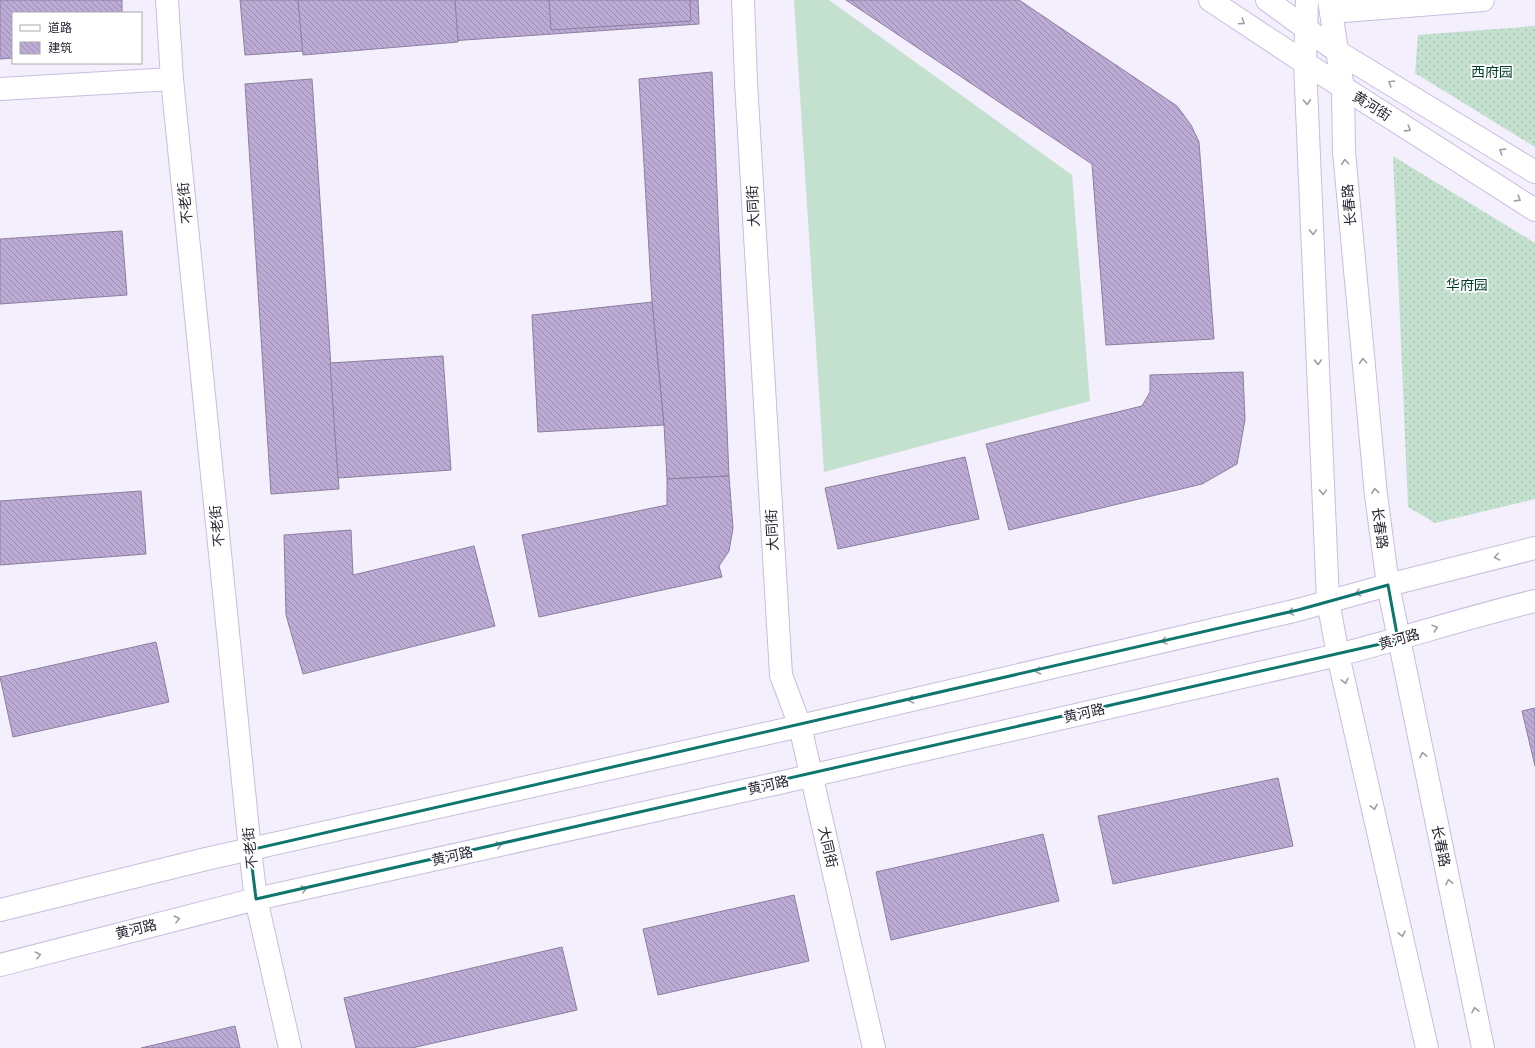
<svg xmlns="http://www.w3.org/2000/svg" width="1535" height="1048" viewBox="0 0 1535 1048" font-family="'Fira Sans','Noto Sans SC',sans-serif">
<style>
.grass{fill:url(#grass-dots)}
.pitch{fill:#c4e0cf}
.building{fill:url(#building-back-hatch);stroke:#8b7f9e}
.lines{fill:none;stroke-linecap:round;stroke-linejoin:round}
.minor-casing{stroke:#c9bddd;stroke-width:24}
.secondary-casing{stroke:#c9bddd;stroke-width:24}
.primary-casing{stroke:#c9bddd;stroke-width:24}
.minor{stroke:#fff;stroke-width:22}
.secondary{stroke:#fff;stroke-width:22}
.primary{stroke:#fff;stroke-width:22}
.oneway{stroke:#a09da3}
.marked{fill:none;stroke:#0f766e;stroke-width:3;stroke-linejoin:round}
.labels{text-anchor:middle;stroke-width:3.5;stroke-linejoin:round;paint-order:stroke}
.park-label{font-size:14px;fill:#013f26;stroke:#fff}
.street-label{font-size:14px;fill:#2b2633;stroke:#fff}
</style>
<defs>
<pattern id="grass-dots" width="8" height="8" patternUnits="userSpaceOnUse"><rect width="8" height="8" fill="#c4e0cf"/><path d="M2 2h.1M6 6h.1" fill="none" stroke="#a9c0b2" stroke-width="1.8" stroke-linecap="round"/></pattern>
<pattern id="building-back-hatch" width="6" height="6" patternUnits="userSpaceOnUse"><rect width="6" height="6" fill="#bcabd5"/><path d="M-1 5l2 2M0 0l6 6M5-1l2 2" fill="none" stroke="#998bad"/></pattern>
</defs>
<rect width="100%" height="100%" fill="#f4effd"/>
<!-- grass -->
<g class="grass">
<path d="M1535,26V147L1415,73L1418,35Z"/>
<path d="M1393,156L1535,243V499L1435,523L1408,507Z"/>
</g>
<!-- pitch -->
<path class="pitch" d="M794,0H829L1072,175L1090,401L824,472Z"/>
<!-- building -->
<g class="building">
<path d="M0,0H122V13H13V58L0,59Z"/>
<path d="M240,0H698L699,24L245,55Z"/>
<path d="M298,0H455L458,42L303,55Z"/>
<path d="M549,0H690L691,21L551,30Z"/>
<path d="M846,0H1019L1177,106L1191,125L1199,142L1214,339L1106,345L1092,164Z"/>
<path d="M712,72L729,476L667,479L664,425L652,302L639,79Z"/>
<path d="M312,79L339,489L271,494L245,84Z"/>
<path d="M122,231L127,295L0,304V239Z"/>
<path d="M652,302L664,425L538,432L532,315Z"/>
<path d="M443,356L451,470L338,478L330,363Z"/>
<path d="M1243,372L1245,420L1237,464L1202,484L1009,530L986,444L1142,406L1150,392V375Z"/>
<path d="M965,457L979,519L838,549L825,488Z"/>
<path d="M729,476L733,528L729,551L719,566L722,577L539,617L522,535L667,505V479Z"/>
<path d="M141,491L146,554L0,565V501Z"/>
<path d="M351,530L353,575L474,546L495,626L303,674L286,615L284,535Z"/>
<path d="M156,642L169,702L13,737L0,677Z"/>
<path d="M1535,708V766L1522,711Z"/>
<path d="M1278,778L1293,846L1113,884L1098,816Z"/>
<path d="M1043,834L1059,901L891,940L876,872Z"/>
<path d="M794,895L809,961L658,995L643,929Z"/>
<path d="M562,947L577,1010L412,1048H356L344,998Z"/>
<path d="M235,1026L240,1048H141Z"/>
</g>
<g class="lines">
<!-- minor casing -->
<g class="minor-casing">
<g id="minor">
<path d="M167,0L172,79L250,850L256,899L290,1048"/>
<path d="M743,0L746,82L781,675L800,726L874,1048"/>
<path d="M1331,12L1483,0"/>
<path d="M0,89L172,79"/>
</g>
</g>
<!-- secondary casing -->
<g class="secondary-casing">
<g id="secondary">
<path d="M1210,0L1305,63L1535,210"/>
<path d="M1267,0L1338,52L1535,172"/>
</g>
</g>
<!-- primary casing -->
<g class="primary-casing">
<g id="primary">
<path d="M1307,0L1305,63L1328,601L1338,655L1427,1048"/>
<path d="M1329,0L1343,88L1344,152L1376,495L1388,585L1483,1048"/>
<path d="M0,910L206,859L800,726L1298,610L1388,585L1535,548"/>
<path d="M0,965L256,899L779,783L1338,655C1404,638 1469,617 1535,601"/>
</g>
</g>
<!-- minor -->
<use href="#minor" class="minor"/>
<!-- secondary -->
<use href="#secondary" class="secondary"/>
<!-- primary -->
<use href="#primary" class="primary"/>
</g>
<!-- one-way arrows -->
<defs><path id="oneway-chevron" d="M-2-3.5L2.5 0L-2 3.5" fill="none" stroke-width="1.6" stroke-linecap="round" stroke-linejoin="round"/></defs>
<g class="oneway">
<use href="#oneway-chevron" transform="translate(1242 22) rotate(34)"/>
<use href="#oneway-chevron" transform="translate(1391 83) rotate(-149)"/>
<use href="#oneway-chevron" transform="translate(1307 102) rotate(87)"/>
<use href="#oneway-chevron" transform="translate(1408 129) rotate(32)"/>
<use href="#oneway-chevron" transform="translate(1502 151) rotate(-148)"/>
<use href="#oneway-chevron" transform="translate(1345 162) rotate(-95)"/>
<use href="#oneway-chevron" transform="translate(1518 199) rotate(32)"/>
<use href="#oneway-chevron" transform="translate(1313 232) rotate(88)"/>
<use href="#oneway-chevron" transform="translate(1363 361) rotate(-95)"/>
<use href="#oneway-chevron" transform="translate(1318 362) rotate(88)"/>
<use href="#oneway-chevron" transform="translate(1375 491) rotate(-96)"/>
<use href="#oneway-chevron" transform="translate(1323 492) rotate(88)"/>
<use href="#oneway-chevron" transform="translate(1497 557) rotate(166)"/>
<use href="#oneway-chevron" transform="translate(1358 593) rotate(164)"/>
<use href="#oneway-chevron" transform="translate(1291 612) rotate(167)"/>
<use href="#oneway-chevron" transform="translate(1435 628) rotate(-18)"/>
<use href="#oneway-chevron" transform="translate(1164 641) rotate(167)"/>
<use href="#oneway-chevron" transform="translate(1038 671) rotate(167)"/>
<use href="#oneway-chevron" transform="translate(1345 681) rotate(76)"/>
<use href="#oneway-chevron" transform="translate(911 700) rotate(167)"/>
<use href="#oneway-chevron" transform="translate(1423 755) rotate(-102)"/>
<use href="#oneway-chevron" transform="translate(1374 807) rotate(78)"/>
<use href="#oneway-chevron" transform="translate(499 845) rotate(-13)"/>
<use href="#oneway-chevron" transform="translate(1449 882) rotate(-102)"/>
<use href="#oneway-chevron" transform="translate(304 889) rotate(-13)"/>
<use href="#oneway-chevron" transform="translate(177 919) rotate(-14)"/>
<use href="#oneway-chevron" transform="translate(1402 934) rotate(78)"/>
<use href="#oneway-chevron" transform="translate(38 955) rotate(-14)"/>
<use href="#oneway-chevron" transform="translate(1475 1010) rotate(-102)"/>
</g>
<!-- marked area -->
<path class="marked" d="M1388,585L1398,640L256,899L250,850L1298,610Z"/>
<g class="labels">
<!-- park labels -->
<g class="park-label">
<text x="1492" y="77">西府园</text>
<text x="1467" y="290">华府园</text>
</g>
<!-- street labels -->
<g class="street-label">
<text transform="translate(1372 106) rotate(32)" y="5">黄河街</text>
<text transform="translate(185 203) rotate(-96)" y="5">不老街</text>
<text transform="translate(1349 205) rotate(-95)" y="5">长春路</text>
<text transform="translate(753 206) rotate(-93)" y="5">大同街</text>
<text transform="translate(217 526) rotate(-96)" y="5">不老街</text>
<text transform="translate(1380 528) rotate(82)" y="5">长春路</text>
<text transform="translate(772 530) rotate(-93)" y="5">大同街</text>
<text transform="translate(1399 639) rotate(-16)" y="5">黄河路</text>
<text transform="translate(1084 713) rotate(-13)" y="5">黄河路</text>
<text transform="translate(768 785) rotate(-13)" y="5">黄河路</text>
<text transform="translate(1441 846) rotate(78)" y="5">长春路</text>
<text transform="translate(828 847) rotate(77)" y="5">大同街</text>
<text transform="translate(250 848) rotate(-96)" y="5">不老街</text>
<text transform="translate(452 856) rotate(-13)" y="5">黄河路</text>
<text transform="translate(136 929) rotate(-14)" y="5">黄河路</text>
</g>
</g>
<!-- legend -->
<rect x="12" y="12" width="130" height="52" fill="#ffffff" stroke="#aaa8ad"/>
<rect x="20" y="25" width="20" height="6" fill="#ffffff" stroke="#aaa8ad"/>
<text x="48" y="32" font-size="12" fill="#2b2633">道路</text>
<rect x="20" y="42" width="20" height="12" fill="url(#building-back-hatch)" stroke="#aaa8ad"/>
<text x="48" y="52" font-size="12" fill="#2b2633">建筑</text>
</svg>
